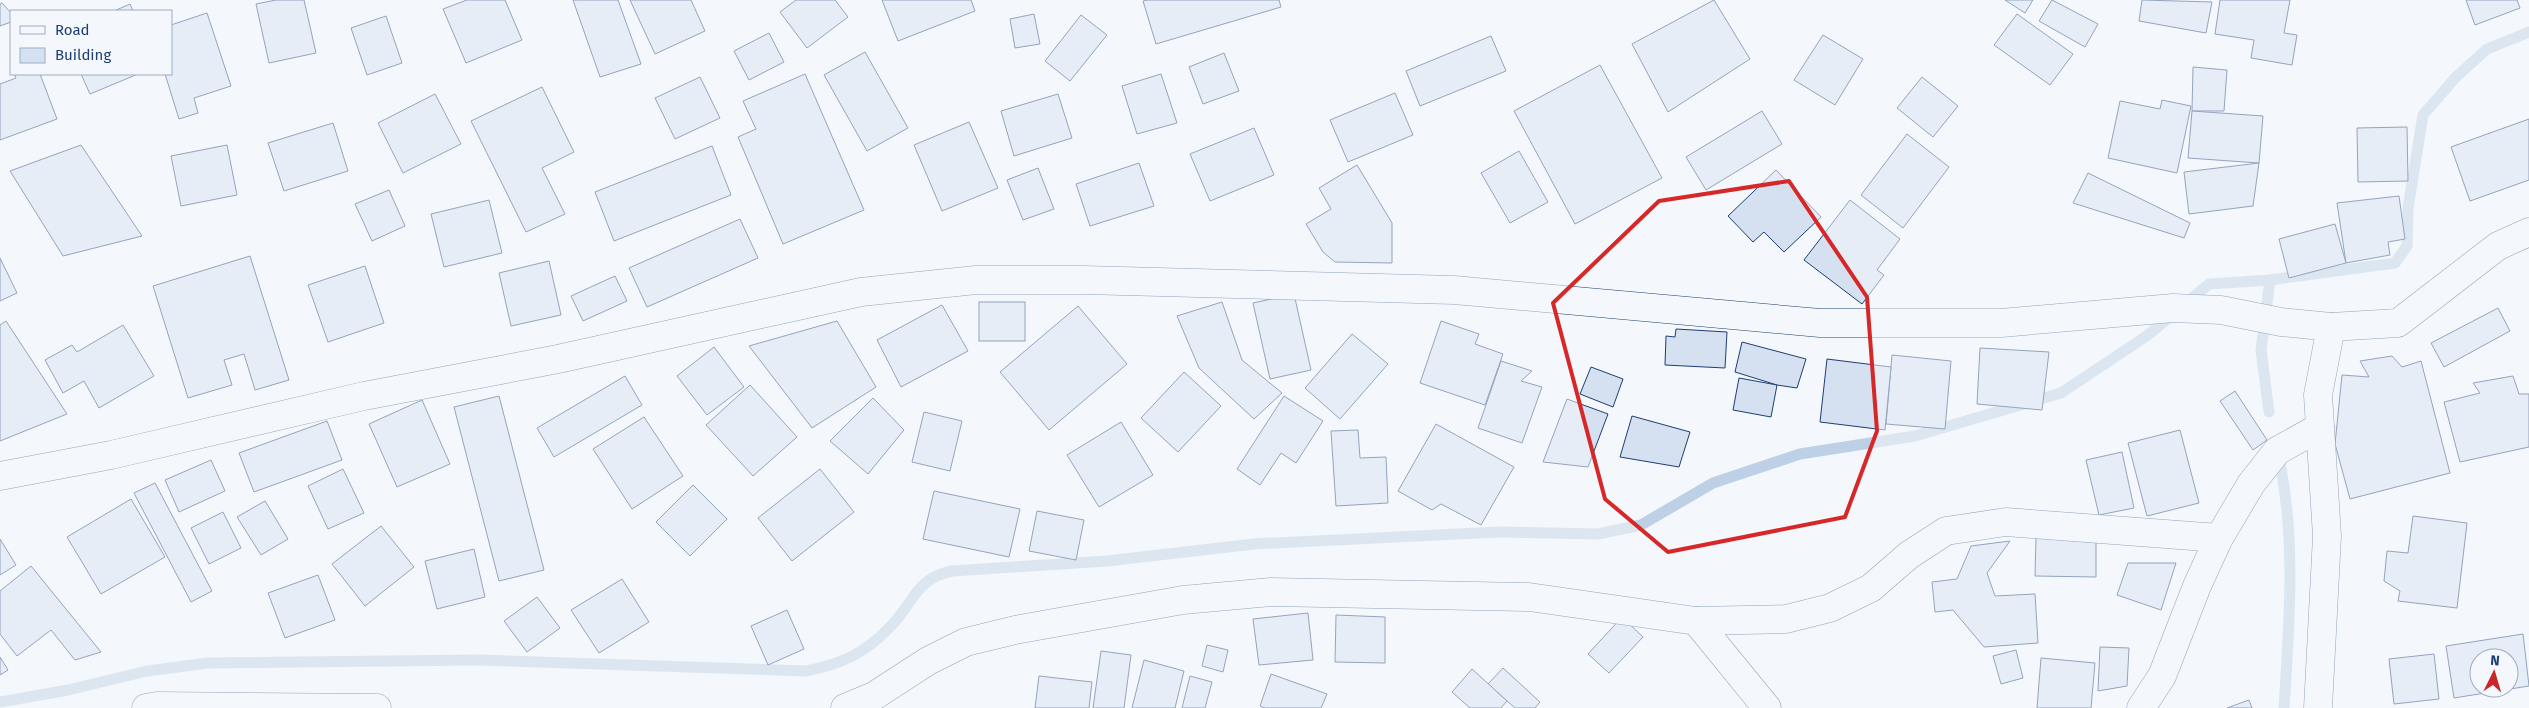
<svg xmlns="http://www.w3.org/2000/svg" width="2529" height="708" viewBox="0 0 2529 708" font-family="'Fira Sans',sans-serif">
<style>
.lines{fill:none;stroke-linecap:round;stroke-linejoin:round}
.stream{stroke:#bed0e5;stroke-width:11}
.building{fill:#d5e0f0;stroke:#1d3f73;fill-rule:evenodd}
.minor-casing{stroke:#1d3f73;stroke-width:29}
.tertiary-casing{stroke:#1d3f73;stroke-width:29}
.minor{stroke:#f4f7fb;stroke-width:28}
.tertiary{stroke:#f4f7fb;stroke-width:28}
.marked{fill:none;stroke:#d62828;stroke-width:4;stroke-linejoin:round}
</style>
<rect width="100%" height="100%" fill="#f4f7fb"/>
<g class="lines">
<!-- stream -->
<g class="stream">
<path d="M2269,412L2261,350L2270,280"/>
<path d="M2280,463C2296,543 2289,627 2284,708"/>
<path d="M0,702L68,690L147,671L208,663L478,660L806,671C841,664 864,654 889,628C914,604 914,579 952,571L1107,561L1254,544L1498,532L1598,534L1641,525L1713,483L1800,454L1915,436L2061,393L2148,335L2209,284L2270,280L2395,263L2407,246L2408,208L2423,115L2456,77L2487,49L2529,32"/>
</g>
</g>
<!-- building -->
<g class="building">
<path d="M276,0H304L316,53L269,63L256,4Z"/>
<path d="M467,0H505L522,40L466,63L443,9Z"/>
<path d="M573,0H618L641,64L600,77Z"/>
<path d="M630,0H691L705,31L655,54Z"/>
<path d="M796,0H835L848,17L807,48L780,12Z"/>
<path d="M882,0H971L975,11L898,41Z"/>
<path d="M1148,0H1279L1281,7L1156,44L1143,1Z"/>
<path d="M1714,0L1750,59L1668,112L1632,44Z"/>
<path d="M2005,0H2033L2025,13Z"/>
<path d="M2052,0L2098,24L2085,47L2039,21Z"/>
<path d="M2142,0L2212,2L2206,33L2139,21Z"/>
<path d="M2220,0H2290L2284,33L2297,35L2292,65L2251,58L2254,40L2215,34Z"/>
<path d="M2466,0H2517L2520,8L2475,25Z"/>
<path d="M2,3L11,13V22L0,26V4Z"/>
<path d="M130,4L133,11H114Z"/>
<path d="M207,13L231,86L194,98L198,113L179,119L165,74H171V25Z"/>
<path d="M1034,14L1040,44L1015,48L1010,19Z"/>
<path d="M2017,14L2073,54L2050,85L1994,45Z"/>
<path d="M1081,15L1107,35L1070,81L1045,61Z"/>
<path d="M386,16L402,63L367,75L351,28Z"/>
<path d="M769,33L784,62L749,80L734,51Z"/>
<path d="M1823,35L1863,59L1835,105L1794,80Z"/>
<path d="M1491,36L1506,71L1420,106L1406,71Z"/>
<path d="M865,52L908,128L867,151L824,75Z"/>
<path d="M1224,53L1239,91L1203,104L1189,67Z"/>
<path d="M1600,65L1662,178L1575,224L1514,111Z"/>
<path d="M2193,67L2227,70L2224,111H2192Z"/>
<path d="M14,74H40L57,119L0,140V84L16,78Z"/>
<path d="M81,74H138L90,94Z"/>
<path d="M805,74L864,210L783,244L738,137L756,129L743,101Z"/>
<path d="M1161,74L1177,123L1137,134L1122,86Z"/>
<path d="M700,77L720,118L675,139L655,98Z"/>
<path d="M1922,77L1958,106L1933,137L1897,108Z"/>
<path d="M542,87L574,152L542,168L565,214L526,232L471,121Z"/>
<path d="M1395,93L1413,135L1348,162L1330,120Z"/>
<path d="M435,94L461,144L403,173L378,123Z"/>
<path d="M1058,94L1072,138L1014,156L1001,111Z"/>
<path d="M2162,100L2191,106L2177,173L2108,158L2120,101L2160,109Z"/>
<path d="M1762,111L1782,144L1706,190L1686,157Z"/>
<path d="M2192,111L2263,116L2259,163L2188,158Z"/>
<path d="M2529,119V180L2470,201L2451,147Z"/>
<path d="M969,122L998,188L942,211L914,145Z"/>
<path d="M333,123L348,171L284,191L268,143Z"/>
<path d="M2407,127L2408,181L2358,182L2357,128Z"/>
<path d="M1254,128L1274,175L1210,201L1190,154Z"/>
<path d="M1907,134L1949,167L1903,228L1861,195Z"/>
<path d="M81,145L142,236L63,256L10,171Z"/>
<path d="M227,145L237,195L181,206L171,156Z"/>
<path d="M712,146L731,195L614,241L595,192Z"/>
<path d="M1519,151L1548,202L1510,223L1481,173Z"/>
<path d="M1139,163L1154,206L1090,226L1076,184Z"/>
<path d="M2259,163L2253,206L2189,214L2184,172Z"/>
<path d="M1357,165L1392,223V263L1335,262L1323,252L1306,224L1331,209L1319,188Z"/>
<path d="M1038,168L1054,209L1023,220L1007,180Z"/>
<path d="M1776,170L1821,217L1784,252L1764,232L1753,242L1728,216Z"/>
<path d="M2088,173L2190,223L2184,238L2073,203Z"/>
<path d="M389,190L405,226L372,241L355,204Z"/>
<path d="M2399,196L2405,239L2388,242L2390,255L2346,263L2337,203Z"/>
<path d="M489,200L502,253L444,267L431,214Z"/>
<path d="M1850,200L1900,239L1877,270L1884,275L1862,304L1804,260Z"/>
<path d="M740,219L758,258L647,307L629,268Z"/>
<path d="M2335,224L2346,263L2289,278L2279,239Z"/>
<path d="M250,256L289,380L255,390L244,354L224,360L232,385L188,398L153,286Z"/>
<path d="M0,258L17,293L0,301Z"/>
<path d="M549,261L561,315L511,326L499,273Z"/>
<path d="M365,266L384,323L328,342L308,285Z"/>
<path d="M615,276L627,301L583,321L571,296Z"/>
<path d="M1294,294L1311,370L1270,379L1253,303Z"/>
<rect x="979" y="302" width="46" height="39"/>
<path d="M1222,302L1242,360L1282,393L1254,419L1199,368L1177,316Z"/>
<path d="M942,305L968,351L901,387L877,340Z"/>
<path d="M1078,306L1127,364L1049,430L1000,372Z"/>
<path d="M2498,308L2510,331L2444,367L2431,343Z"/>
<path d="M6,321L67,414L0,441V325Z"/>
<path d="M837,321L876,387L812,428L749,346Z"/>
<path d="M1441,321L1479,334L1475,344L1503,354L1485,405L1420,383Z"/>
<path d="M123,325L154,376L99,408L84,381L63,393L45,360L72,345L77,352Z"/>
<path d="M1676,329L1727,332L1725,368L1665,365L1666,336L1675,337Z"/>
<path d="M1352,334L1388,364L1340,419L1305,388Z"/>
<path d="M1742,342L1806,359L1797,388L1777,385L1735,372Z"/>
<path d="M714,347L744,387L707,415L677,376Z"/>
<path d="M1980,348L2049,352L2042,410L1977,404Z"/>
<path d="M1892,355L1951,361L1945,429L1886,424Z"/>
<path d="M2392,356L2402,367L2421,361L2450,473L2350,499L2335,444L2342,375L2369,377L2360,361Z"/>
<path d="M1827,359L1891,367L1885,430L1820,422Z"/>
<path d="M1501,361L1532,371L1521,381L1542,387L1522,443L1478,428Z"/>
<path d="M1591,367L1623,379L1613,407L1580,394Z"/>
<path d="M1184,372L1221,406L1178,452L1141,418Z"/>
<path d="M625,376L642,405L554,457L537,428Z"/>
<path d="M2513,376L2519,394H2529V447L2460,462L2444,402L2480,393L2473,383Z"/>
<path d="M1739,378L1777,385L1771,417L1733,410Z"/>
<path d="M750,385L797,437L753,476L706,425Z"/>
<path d="M2235,391L2267,440L2253,450L2220,401Z"/>
<path d="M499,396L544,570L499,581L454,407Z"/>
<path d="M1284,396L1323,421L1296,463L1281,453L1260,485L1237,469Z"/>
<path d="M873,398L904,430L868,474L830,441Z"/>
<path d="M1567,399L1608,414L1588,467L1543,462Z"/>
<path d="M422,400L450,464L397,487L369,424Z"/>
<path d="M924,412L962,421L950,471L912,462Z"/>
<path d="M1632,416L1690,432L1679,467L1620,457Z"/>
<path d="M644,417L683,476L632,509L593,449Z"/>
<path d="M327,421L342,460L254,492L239,453Z"/>
<path d="M1121,422L1153,475L1099,507L1067,455Z"/>
<path d="M1436,424L1514,467L1481,525L1441,504L1432,510L1398,491Z"/>
<path d="M1358,430L1360,458L1386,457L1388,503L1336,506L1331,431Z"/>
<path d="M2180,430L2199,503L2147,516L2128,443Z"/>
<path d="M2122,452L2134,508L2099,515L2086,460Z"/>
<path d="M211,460L225,491L179,512L165,480Z"/>
<path d="M343,469L364,513L328,529L308,486Z"/>
<path d="M820,469L854,512L792,561L758,518Z"/>
<path d="M155,483L212,591L191,602L134,493Z"/>
<path d="M693,485L727,519L690,556L656,522Z"/>
<path d="M934,491L1020,509L1009,557L923,539Z"/>
<path d="M131,499L165,557L101,594L67,537Z"/>
<path d="M265,501L288,539L261,555L237,517Z"/>
<path d="M1037,511L1084,520L1076,560L1029,551Z"/>
<path d="M223,512L241,548L209,564L191,528Z"/>
<path d="M2413,516L2467,523L2457,608L2398,601L2400,591L2384,581L2387,551L2408,553Z"/>
<path d="M381,526L414,567L365,606L332,564Z"/>
<path d="M2036,537L2096,538V577L2035,576Z"/>
<path d="M0,539L16,565L0,575Z"/>
<path d="M2010,541L1987,573L1995,596L2035,594L2038,643L1984,647L1953,610L1935,612L1932,582L1957,579L1971,546Z"/>
<path d="M474,549L485,597L437,609L425,561Z"/>
<path d="M2128,563H2176L2161,610L2117,595Z"/>
<path d="M31,566L101,652L75,660L51,630L17,656L0,634V591Z"/>
<path d="M318,575L335,620L285,638L268,593Z"/>
<path d="M622,579L649,622L599,653L571,610Z"/>
<path d="M537,597L560,628L527,652L504,621Z"/>
<path d="M787,610L804,649L768,665L751,626Z"/>
<path d="M1308,613L1313,660L1259,665L1253,619Z"/>
<path d="M1336,615L1385,617V663L1335,662Z"/>
<path d="M1622,617L1643,637L1609,673L1588,654Z"/>
<path d="M2523,634L2529,686L2454,698L2446,646ZM2479,658H2509V688H2479Z"/>
<path d="M1207,645L1228,650L1223,672L1202,666Z"/>
<path d="M2100,647L2129,648L2127,686L2098,691Z"/>
<path d="M2016,650L2023,678L2001,684L1993,656Z"/>
<path d="M1101,651L1131,655L1124,708H1093Z"/>
<path d="M2434,654L2439,699L2394,704L2389,659Z"/>
<path d="M0,657L8,670L0,675Z"/>
<path d="M2041,658L2095,663L2091,708H2037Z"/>
<path d="M1144,660L1184,671L1175,708H1132Z"/>
<path d="M1503,668L1540,702L1535,708H1515L1488,684Z"/>
<path d="M1472,669L1507,701L1501,708H1470L1452,692Z"/>
<path d="M1271,674L1327,694L1321,708H1265L1260,706Z"/>
<path d="M1039,676L1092,682L1089,708H1035Z"/>
<path d="M1190,676L1212,682L1205,708H1182Z"/>
<path d="M2249,700L2252,708H2227Z"/>
</g>
<g class="lines">
<!-- minor casing -->
<g class="minor-casing">
<g id="minor">
<path d="M1696,621L1767,708"/>
<path d="M146,708L157,706L377,708"/>
<path d="M845,708L874,696L928,661L966,642L1015,630L1183,600L1271,592L1529,597L1696,621L1786,619L1830,608L1871,588L1909,555L1946,531L2006,522L2219,538"/>
<path d="M2141,708L2162,676L2197,586L2219,538L2251,484L2277,451L2320,427"/>
<path d="M2318,708L2327,536L2318,395L2331,327"/>
</g>
</g>
<!-- tertiary casing -->
<g class="tertiary-casing">
<path id="tertiary" d="M0,476L111,455L364,396L558,359L861,292L976,280H1084L1454,290L1820,323H2001L2173,308L2221,310L2281,322L2331,327L2398,323L2498,246L2529,232"/>
</g>
<!-- minor -->
<use href="#minor" class="minor"/>
<!-- tertiary -->
<use href="#tertiary" class="tertiary"/>
</g>
<!-- marked area -->
<path d="M0 0H2529V708H0ZM1789,181L1867,297L1877,431L1845,517L1668,552L1605,499L1553,303L1659,201Z" fill="#f4f7fb" fill-opacity=".55" fill-rule="evenodd"/>
<path class="marked" d="M1789,181L1867,297L1877,431L1845,517L1668,552L1605,499L1553,303L1659,201Z"/>
<!-- legend -->
<rect x="10" y="10" width="162" height="65" fill="#f4f7fb" stroke="#9eadc5"/>
<rect x="20" y="26" width="25" height="8" fill="#f4f7fb" stroke="#9eadc5"/>
<text x="55" y="35" font-size="15" fill="#1d3f73">Road</text>
<rect x="20" y="48" width="25" height="15" fill="#d5e0f0" stroke="#9eadc5"/>
<text x="55" y="60" font-size="15" fill="#1d3f73">Building</text>
<!-- north arrow -->
<g transform="translate(2494 673) rotate(5)"><circle r="24" fill="#f4f7fb" stroke="#9eadc5"/>
<path d="M0-4L9 19L0 12L-9 19Z" fill="#c62828"/>
<text y="-8" font-size="14" font-weight="bold" text-anchor="middle" fill="#1d3f73">N</text>
</g>
</svg>
